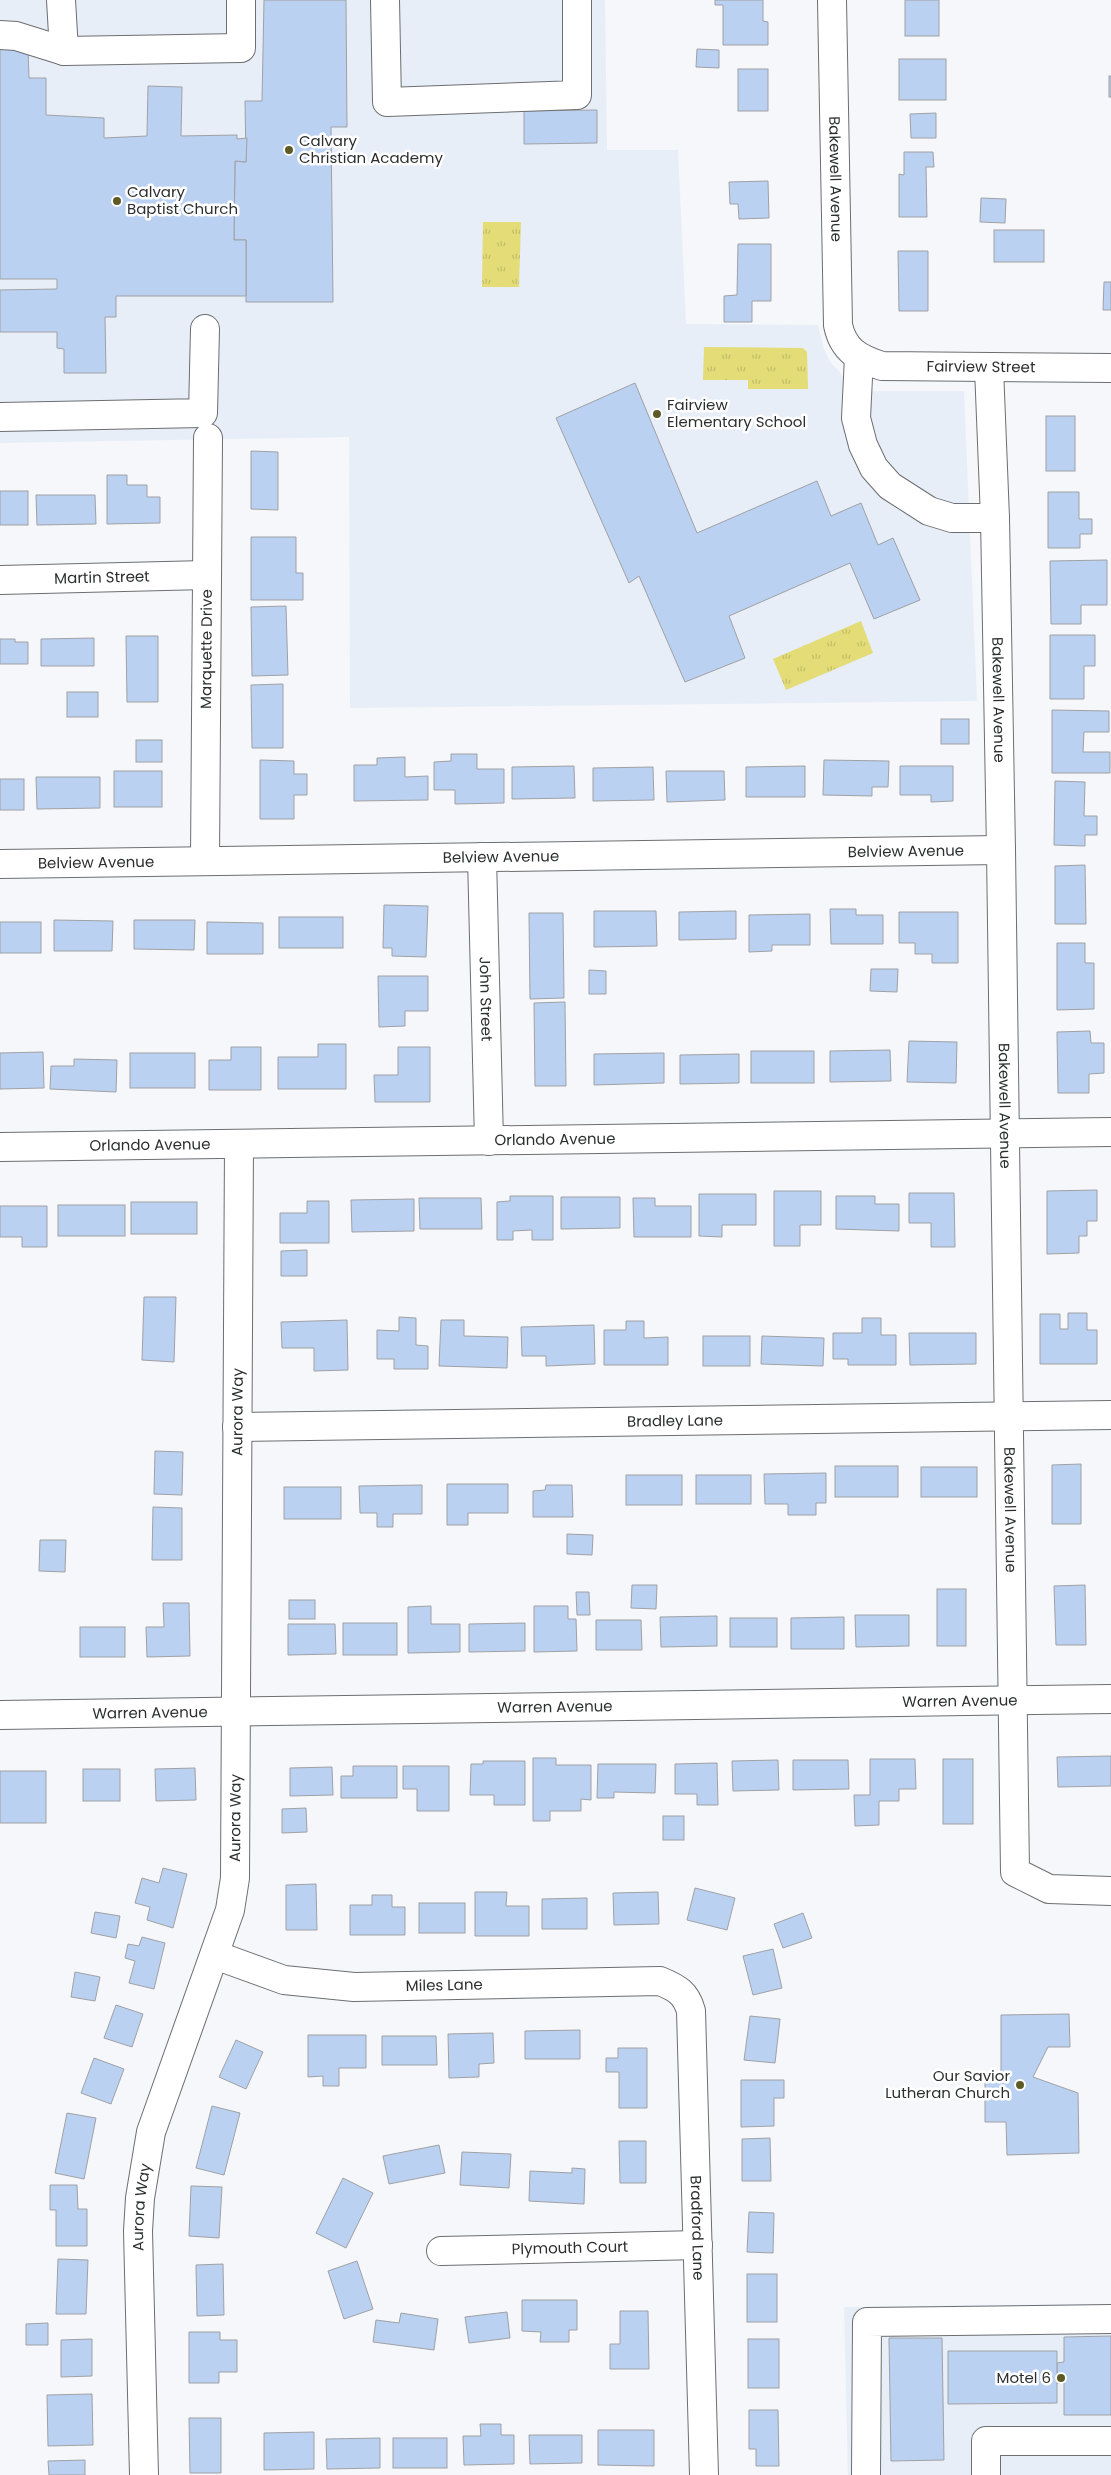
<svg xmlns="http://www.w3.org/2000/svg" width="1111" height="2475" viewBox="0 0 1111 2475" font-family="Poppins,sans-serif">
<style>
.built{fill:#e7eef8}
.grass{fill:url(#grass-tufts)}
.building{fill:#bbd1f2;stroke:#9fa1a4}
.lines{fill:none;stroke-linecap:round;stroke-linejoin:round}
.minor-casing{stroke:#6c6e70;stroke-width:30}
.minor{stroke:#fff;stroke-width:28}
.poi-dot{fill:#5e5a26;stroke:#fff;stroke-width:2}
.labels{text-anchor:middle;stroke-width:5;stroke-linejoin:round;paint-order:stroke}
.poi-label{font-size:15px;fill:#2d2e2f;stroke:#fff;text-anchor:start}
.street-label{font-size:15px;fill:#2d2e2f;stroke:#fff}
</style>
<defs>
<pattern id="grass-tufts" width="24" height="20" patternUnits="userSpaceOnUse" patternTransform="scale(1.25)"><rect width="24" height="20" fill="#e3dc77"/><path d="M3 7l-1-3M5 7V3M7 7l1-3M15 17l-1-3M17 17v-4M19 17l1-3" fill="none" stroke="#c3bd67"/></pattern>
</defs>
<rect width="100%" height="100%" fill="#f5f7fa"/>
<!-- built -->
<g class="built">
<path d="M0,0H605L607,150H678L686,324L818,325L824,349L831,363L840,372L848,391H964L977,701L350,708L349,437L0,443Z"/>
<path d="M1111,2304V2475H848L844,2307Z"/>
</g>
<!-- grass -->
<g class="grass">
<path d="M483,222H521L519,287H482Z"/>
<path d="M704,347L803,348L807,352L808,389H748V380H703Z"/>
<path d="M861,621L873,653L786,690L773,659Z"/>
</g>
<!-- building -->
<g class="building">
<path d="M264,0H346L347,127H331L333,302H246V240H234L235,161L246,162L245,101H262Z"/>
<path d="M715,0H763V21L768,22V45H723V5H715Z"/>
<rect x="905" y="0" width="34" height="36"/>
<path d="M0,49H28L29,78H46V115L104,118V138L147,136L148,86L182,87L181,136L237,135V139L247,138L246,162L235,161L234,240H246V296H116V317H105L106,373H64V349L57,348V332H0V290L57,289V279H0Z"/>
<path d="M697,49L719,50V68L696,67Z"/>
<rect x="899" y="59" width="47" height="41"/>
<rect x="738" y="69" width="30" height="42"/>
<rect x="1109" y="76" width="2" height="21"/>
<path d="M597,110V143L524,144V111Z"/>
<path d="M936,113V138H911L910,114Z"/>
<path d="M904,152H933L934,167H926L927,217H899V174L904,175Z"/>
<path d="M768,181L769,218L739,219L738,204H730L729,182Z"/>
<path d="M981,198L1006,199L1005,223L980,222Z"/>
<rect x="994" y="230" width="50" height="32"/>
<path d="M738,244H771V301H752V322H724V296L737,295Z"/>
<path d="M898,251H928V311H899Z"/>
<path d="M1104,282H1111V310H1103Z"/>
<path d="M635,383L697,533L817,481L831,516L861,503L878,545L893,538L920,600L874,619L850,563L729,616L745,658L685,682L639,576L629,583L556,418Z"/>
<rect x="1046" y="416" width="29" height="55"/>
<path d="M251,451L278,452V510L251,509Z"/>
<path d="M107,475H127V485H147V497H160V523L107,524Z"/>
<rect x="0" y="491" width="28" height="34"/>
<path d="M1048,492H1079V519H1092V534H1080V548H1048Z"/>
<path d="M36,495H95L96,524L37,525Z"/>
<path d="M251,537H296V573H303V600H251Z"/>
<path d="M1107,560V605H1081V624H1051L1050,561Z"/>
<path d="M286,606L288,675L252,676L251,607Z"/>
<path d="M1050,635H1095V666H1084V699H1050Z"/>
<path d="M126,636H158V702H127Z"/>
<path d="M94,638V666H41V639Z"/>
<path d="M0,639H15V642H28V664H0Z"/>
<path d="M283,684V748H252L251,685Z"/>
<rect x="67" y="692" width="31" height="25"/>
<path d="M1052,710L1109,711V732H1084L1083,752H1110V773H1052Z"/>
<rect x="941" y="719" width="28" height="25"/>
<rect x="136" y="740" width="26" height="22"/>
<path d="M451,754H477V769H504V803L455,804V790H434V762L451,761Z"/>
<path d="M405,757V777L428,776V800L354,801V765H377V758Z"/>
<path d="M260,760L294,761V774H307V795H294V819H260Z"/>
<path d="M824,760L889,761L888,787H872V796L823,795Z"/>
<path d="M574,766L575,798L512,799V767Z"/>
<path d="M805,766V797H746V767Z"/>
<path d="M900,766H953V801L931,802V795H900Z"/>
<path d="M653,767L654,800L593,801V768Z"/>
<rect x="114" y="771" width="48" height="36"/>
<path d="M666,771H724L725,800L667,802Z"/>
<path d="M36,777H100V808L37,809Z"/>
<rect x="0" y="779" width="24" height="31"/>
<path d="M1055,781L1085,782L1084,816H1097V835H1085V846L1054,845Z"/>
<path d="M1085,865L1086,924H1055V866Z"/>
<path d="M384,905L428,906L426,957L392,956V948H383Z"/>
<path d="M830,909H856V915H883V944H831Z"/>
<path d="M594,911H656L657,946L594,947Z"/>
<path d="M736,911V939L679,940V912Z"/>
<path d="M899,912H958V963H932V954H915V943H899Z"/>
<path d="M529,913H563L564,998L530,999Z"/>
<path d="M810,914V945H772V951L749,952V915Z"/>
<rect x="279" y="917" width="64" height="31"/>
<path d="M54,920L113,921L112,951H54Z"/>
<path d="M134,920H195L194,950L134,949Z"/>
<rect x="0" y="922" width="41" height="31"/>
<path d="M207,922L263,923V954H207Z"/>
<path d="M1057,943H1085V963H1094V1009L1057,1010Z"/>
<path d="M871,969H898L897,992L870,991Z"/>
<path d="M589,970L606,971V994H589Z"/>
<path d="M378,976H428V1011H405V1026L379,1027Z"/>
<path d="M565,1002L566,1086H535L534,1003Z"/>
<path d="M1090,1031L1091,1043H1104V1073L1089,1074V1093H1058L1057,1032Z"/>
<path d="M909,1041L957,1042L956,1083L907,1082Z"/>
<path d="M318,1044H346V1089H278V1057H318Z"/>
<path d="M231,1047H261V1090H209V1060H231Z"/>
<path d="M398,1047H430V1102H375L374,1075H398Z"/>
<path d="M890,1050L891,1081L830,1082V1051Z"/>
<rect x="751" y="1051" width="63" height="32"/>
<path d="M43,1052L44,1088L0,1089V1053Z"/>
<rect x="130" y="1053" width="65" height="35"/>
<path d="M664,1053V1083L594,1085V1054Z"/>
<path d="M739,1054V1083L680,1084V1055Z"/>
<path d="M74,1059L117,1060L116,1092L50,1089L51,1066H74Z"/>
<path d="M1097,1190V1221H1087V1236H1079V1253L1047,1254V1191Z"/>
<path d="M774,1191H821V1225H800V1246H774Z"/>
<path d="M909,1193H954L955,1247H931V1223H909Z"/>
<path d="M699,1194H756V1225H722V1237L699,1236Z"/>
<path d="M510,1196H553V1240H532V1230L513,1231V1240H497V1202L510,1201Z"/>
<path d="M836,1196H875V1204H899V1231L836,1229Z"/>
<path d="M561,1197H620V1228L561,1229Z"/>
<path d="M419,1198H481L482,1229H420Z"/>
<path d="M633,1198H655V1206H691V1237H634Z"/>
<path d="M414,1199V1231L352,1232L351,1200Z"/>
<path d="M307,1201H329V1243H280V1213H307Z"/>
<rect x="131" y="1202" width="66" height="32"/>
<rect x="58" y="1205" width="67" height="31"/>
<path d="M0,1206H47V1247H22V1237H0Z"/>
<path d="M307,1250V1276H281V1251Z"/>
<path d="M144,1297H176L174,1362L142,1360Z"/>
<path d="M1068,1313H1087V1330H1097V1364H1040V1314H1060V1329H1068Z"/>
<path d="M399,1317L416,1318V1345L428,1346V1369H394V1359H377V1330L399,1331Z"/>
<path d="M862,1318H881V1335H896V1365H848V1359H833V1333H862Z"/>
<path d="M347,1320L348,1370L314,1371V1348H282L281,1322Z"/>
<path d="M441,1320H464V1336L508,1337L507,1368L439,1366Z"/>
<path d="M626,1321H644V1338L668,1337V1365H604V1330H626Z"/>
<path d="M594,1325L595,1364L546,1366V1356H522L521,1327Z"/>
<path d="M909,1333H976V1364L910,1365Z"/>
<rect x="703" y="1336" width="47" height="30"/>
<path d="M762,1336L824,1338L823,1366L761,1364Z"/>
<path d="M155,1451L183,1452L182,1495L154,1494Z"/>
<path d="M1081,1464V1524H1052V1465Z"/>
<rect x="835" y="1466" width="63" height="31"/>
<rect x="921" y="1467" width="56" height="30"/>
<path d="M826,1473V1503H816V1515H788V1504H765L764,1474Z"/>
<rect x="626" y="1475" width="56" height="30"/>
<rect x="696" y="1475" width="55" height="29"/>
<path d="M447,1484H508V1513H468V1525H447Z"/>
<path d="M422,1485V1514H393V1527H377V1513H360L359,1486Z"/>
<path d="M546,1485H572L573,1517H533V1491L545,1490Z"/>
<rect x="284" y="1487" width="57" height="32"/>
<path d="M153,1507L182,1508V1560H152Z"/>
<path d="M567,1534L593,1535L592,1555L567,1554Z"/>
<path d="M40,1540H66L65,1572L39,1571Z"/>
<path d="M632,1585H657L656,1609L631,1608Z"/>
<path d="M1085,1585L1086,1645H1056L1054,1586Z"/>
<rect x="937" y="1589" width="29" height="57"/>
<path d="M576,1592H589L590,1615H577Z"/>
<rect x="289" y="1600" width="26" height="19"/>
<path d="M163,1603H189L190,1656L147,1657L146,1627H164Z"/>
<path d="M431,1606V1624H460V1652L408,1653V1607Z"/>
<path d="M534,1606H568V1619H576L577,1651L534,1652Z"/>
<path d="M855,1615H909V1646L856,1647Z"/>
<path d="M717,1616V1646L661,1647L660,1617Z"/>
<path d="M844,1617V1649H791V1618Z"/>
<rect x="730" y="1618" width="47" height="29"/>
<path d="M596,1620H641L642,1650H596Z"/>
<rect x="343" y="1623" width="54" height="32"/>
<path d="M525,1623V1651L469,1652V1624Z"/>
<path d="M288,1624H335L336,1654L288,1655Z"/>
<rect x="80" y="1627" width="45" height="30"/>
<path d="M1111,1756V1786L1058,1787L1057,1757Z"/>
<path d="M533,1758H556V1765H591V1800L581,1799V1811H550V1821H533Z"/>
<path d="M870,1759H915L916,1789H899V1801H879V1825L855,1826L854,1795H870Z"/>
<rect x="943" y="1759" width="30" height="65"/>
<path d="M778,1760L779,1790L733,1791L732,1761Z"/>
<path d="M793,1760H848L849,1789L793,1790Z"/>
<path d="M483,1761H525V1805H494V1795H470L471,1764H483Z"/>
<path d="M717,1763L718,1805H697V1794H675V1764Z"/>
<path d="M598,1764H656L655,1793L614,1792V1798H597Z"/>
<path d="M353,1766H397V1798H341V1776H353Z"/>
<path d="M403,1766H449V1811H417V1789H403Z"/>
<path d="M332,1767L333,1795L290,1796V1768Z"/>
<path d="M195,1768L196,1800L156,1801L155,1769Z"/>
<rect x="83" y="1769" width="37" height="32"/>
<rect x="0" y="1771" width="46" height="52"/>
<path d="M306,1808L307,1832L282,1833V1809Z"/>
<rect x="663" y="1816" width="21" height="24"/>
<path d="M163,1868L187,1874L173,1928L147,1920L150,1907L135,1903L142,1878L159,1883Z"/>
<path d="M316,1884L317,1930H286V1885Z"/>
<path d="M695,1888L735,1898L727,1930L687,1920Z"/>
<path d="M475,1892H507L506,1906H529V1936H475Z"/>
<path d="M658,1892L659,1924L614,1925L613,1893Z"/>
<path d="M372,1895H392V1907H405V1935H350V1905H372Z"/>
<path d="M587,1898V1929H542V1899Z"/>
<rect x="419" y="1903" width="46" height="30"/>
<path d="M95,1912L120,1916L116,1938L91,1933Z"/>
<path d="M803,1913L812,1938L783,1948L774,1924Z"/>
<path d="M142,1937L165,1943L154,1989L129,1983L135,1961L125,1958L128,1944L139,1946Z"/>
<path d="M773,1949L782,1988L753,1995L743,1956Z"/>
<path d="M75,1972L100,1977L95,2001L71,1997Z"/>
<path d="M116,2005L143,2014L132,2047L104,2038Z"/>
<path d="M1069,2014L1070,2047H1048L1033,2077L1078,2093L1079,2153L1007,2155L1006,2122H985V2075L1001,2074V2015Z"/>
<path d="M750,2016L780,2019L775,2063L744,2060Z"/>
<path d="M580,2030V2059H525V2031Z"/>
<path d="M493,2033L494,2063L479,2064V2077L449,2078L448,2034Z"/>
<path d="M308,2035H366V2068H339V2086H323V2076L308,2077Z"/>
<path d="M382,2036H436L437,2065H382Z"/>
<path d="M236,2040L263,2052L246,2089L219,2077Z"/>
<path d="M618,2048H647V2108H619V2072H606V2058H618Z"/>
<path d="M94,2058L124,2069L111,2104L81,2093Z"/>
<path d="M741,2080H784V2098H774V2126L741,2127Z"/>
<path d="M212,2106L240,2113L224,2175L196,2168Z"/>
<path d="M67,2113L96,2118L84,2179L55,2173Z"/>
<path d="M770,2138L771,2181H742V2139Z"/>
<path d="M619,2141H646V2183H620Z"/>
<path d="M439,2145L445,2173L389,2184L383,2156Z"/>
<path d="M462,2152L511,2154L509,2188L460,2185Z"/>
<path d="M572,2168L585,2169L584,2204L529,2201L530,2171L572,2173Z"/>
<path d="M343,2178L373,2193L346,2248L316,2233Z"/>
<path d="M50,2185H77L78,2209H87V2246H56V2210H50Z"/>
<path d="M191,2186L222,2187L219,2238L189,2236Z"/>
<path d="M749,2212L774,2213L773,2253L747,2252Z"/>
<path d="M58,2259L88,2260L86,2314H56Z"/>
<path d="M357,2261L373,2309L344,2319L328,2271Z"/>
<path d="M223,2264L224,2315L197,2316L196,2265Z"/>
<rect x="747" y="2274" width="30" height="48"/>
<path d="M522,2300H577V2330H569V2342H540L541,2332L522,2331Z"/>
<path d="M620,2311H648L649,2369H610V2344H620Z"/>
<path d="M507,2312L510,2338L469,2343L465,2317Z"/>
<path d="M401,2313L438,2319L434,2350L373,2342L376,2320L399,2323Z"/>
<path d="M48,2323V2345H26V2324Z"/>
<path d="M189,2332H220V2340H237V2372H219V2383H189Z"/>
<path d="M1111,2336V2415H1064V2383H1057V2363L1064,2362V2337Z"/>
<path d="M889,2338H942L944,2460L891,2461Z"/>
<path d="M92,2339V2376L61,2377V2340Z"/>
<rect x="748" y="2339" width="31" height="49"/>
<path d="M948,2351H1057V2403L948,2404Z"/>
<path d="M92,2394L93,2445L48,2446L47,2395Z"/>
<path d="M749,2410H778L779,2466H756V2449H749Z"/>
<path d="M189,2418H221V2473H190Z"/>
<path d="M480,2424H501V2435H514V2464L464,2465L463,2436H481Z"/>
<path d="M598,2430H654V2466L598,2465Z"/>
<path d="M314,2432V2469L264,2470V2433Z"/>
<path d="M529,2435H582V2463L530,2464Z"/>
<path d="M380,2438V2468L327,2469L326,2439Z"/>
<rect x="393" y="2438" width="54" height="30"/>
<path d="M85,2460V2475H49L48,2461Z"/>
</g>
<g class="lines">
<!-- minor casing -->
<g class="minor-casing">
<g id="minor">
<path d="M61,0L64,51L241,48V0"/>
<path d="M385,0L387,102L577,95V0"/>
<path id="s1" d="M832,0L838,325C843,350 859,359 882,366L1111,368"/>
<path d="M0,35L16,36L64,51"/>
<path d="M859,357L856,418L863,445L874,468L890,486L929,511L952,518H995"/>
<path id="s2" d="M989,368L995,518L1001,850L1015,1872L1049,1889L1111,1891"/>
<path d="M0,417L203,413L205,329"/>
<path id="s3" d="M0,580L206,575"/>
<path id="s4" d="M482,857L489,1141"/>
<path id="s5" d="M205,860L208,438"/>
<path id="s6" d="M0,864L1001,850"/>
<path id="s7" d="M0,1147L1111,1132"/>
<path id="s8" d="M237,1427L1111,1415"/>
<path id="s9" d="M0,1715L1111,1699"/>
<path id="s10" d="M215,1955L284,1980L354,1987L660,1981C677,1988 686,1993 691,2011L704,2475"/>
<path id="s11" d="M441,2251L698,2245"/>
<path id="s12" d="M144,2475L138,2231L140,2198L151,2132L230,1910L235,1878L239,1144"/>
<path d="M866,2475L867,2322L1111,2319"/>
<path d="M986,2475V2441H1111"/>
</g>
</g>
<!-- minor -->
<use href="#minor" class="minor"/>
</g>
<!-- markers -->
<g class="poi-dot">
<circle cx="289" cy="150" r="5"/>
<circle cx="117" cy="201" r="5"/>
<circle cx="657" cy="414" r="5"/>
<circle cx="1020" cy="2085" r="5"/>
<circle cx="1061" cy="2378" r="5"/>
</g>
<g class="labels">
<!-- poi labels -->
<g class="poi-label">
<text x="299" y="146">Calvary<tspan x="299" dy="17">Christian Academy</tspan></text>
<text x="127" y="197">Calvary<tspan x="127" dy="17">Baptist Church</tspan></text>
<text x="667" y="410">Fairview<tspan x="667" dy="17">Elementary School</tspan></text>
<text x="1010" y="2081" text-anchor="end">Our Savior<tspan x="1010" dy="17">Lutheran Church</tspan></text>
<text x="1051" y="2383" text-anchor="end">Motel 6</text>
</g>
<!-- street labels -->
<g class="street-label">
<text dy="5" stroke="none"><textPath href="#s1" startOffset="179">Bakewell Avenue</textPath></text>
<text dy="5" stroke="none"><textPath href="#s1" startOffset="488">Fairview Street</textPath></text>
<text dy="5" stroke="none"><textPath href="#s3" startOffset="102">Martin Street</textPath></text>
<text dy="5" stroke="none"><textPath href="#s5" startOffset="211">Marquette Drive</textPath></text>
<text dy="5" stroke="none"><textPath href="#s2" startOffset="332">Bakewell Avenue</textPath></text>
<text dy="5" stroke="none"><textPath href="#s6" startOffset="906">Belview Avenue</textPath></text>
<text dy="5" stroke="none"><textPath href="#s6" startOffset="501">Belview Avenue</textPath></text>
<text dy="5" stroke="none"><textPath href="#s6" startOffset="96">Belview Avenue</textPath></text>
<text dy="5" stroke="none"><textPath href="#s4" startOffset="142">John Street</textPath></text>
<text dy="5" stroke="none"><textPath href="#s2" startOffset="738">Bakewell Avenue</textPath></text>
<text dy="5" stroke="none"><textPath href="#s7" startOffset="555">Orlando Avenue</textPath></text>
<text dy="5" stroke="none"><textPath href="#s7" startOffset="150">Orlando Avenue</textPath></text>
<text dy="5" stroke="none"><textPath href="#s12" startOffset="1078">Aurora Way</textPath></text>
<text dy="5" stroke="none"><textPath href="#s8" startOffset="438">Bradley Lane</textPath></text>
<text dy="5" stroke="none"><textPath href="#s2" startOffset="1142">Bakewell Avenue</textPath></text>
<text dy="5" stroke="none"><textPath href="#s9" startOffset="960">Warren Avenue</textPath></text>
<text dy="5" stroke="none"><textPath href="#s9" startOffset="555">Warren Avenue</textPath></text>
<text dy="5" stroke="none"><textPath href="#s9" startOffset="150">Warren Avenue</textPath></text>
<text dy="5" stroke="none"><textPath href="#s12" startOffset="672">Aurora Way</textPath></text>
<text dy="5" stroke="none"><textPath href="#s10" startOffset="234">Miles Lane</textPath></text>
<text dy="5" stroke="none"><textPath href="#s12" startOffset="268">Aurora Way</textPath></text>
<text dy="5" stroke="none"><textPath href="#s10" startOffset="712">Bradford Lane</textPath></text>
<text dy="5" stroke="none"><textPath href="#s11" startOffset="129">Plymouth Court</textPath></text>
</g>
</g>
</svg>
